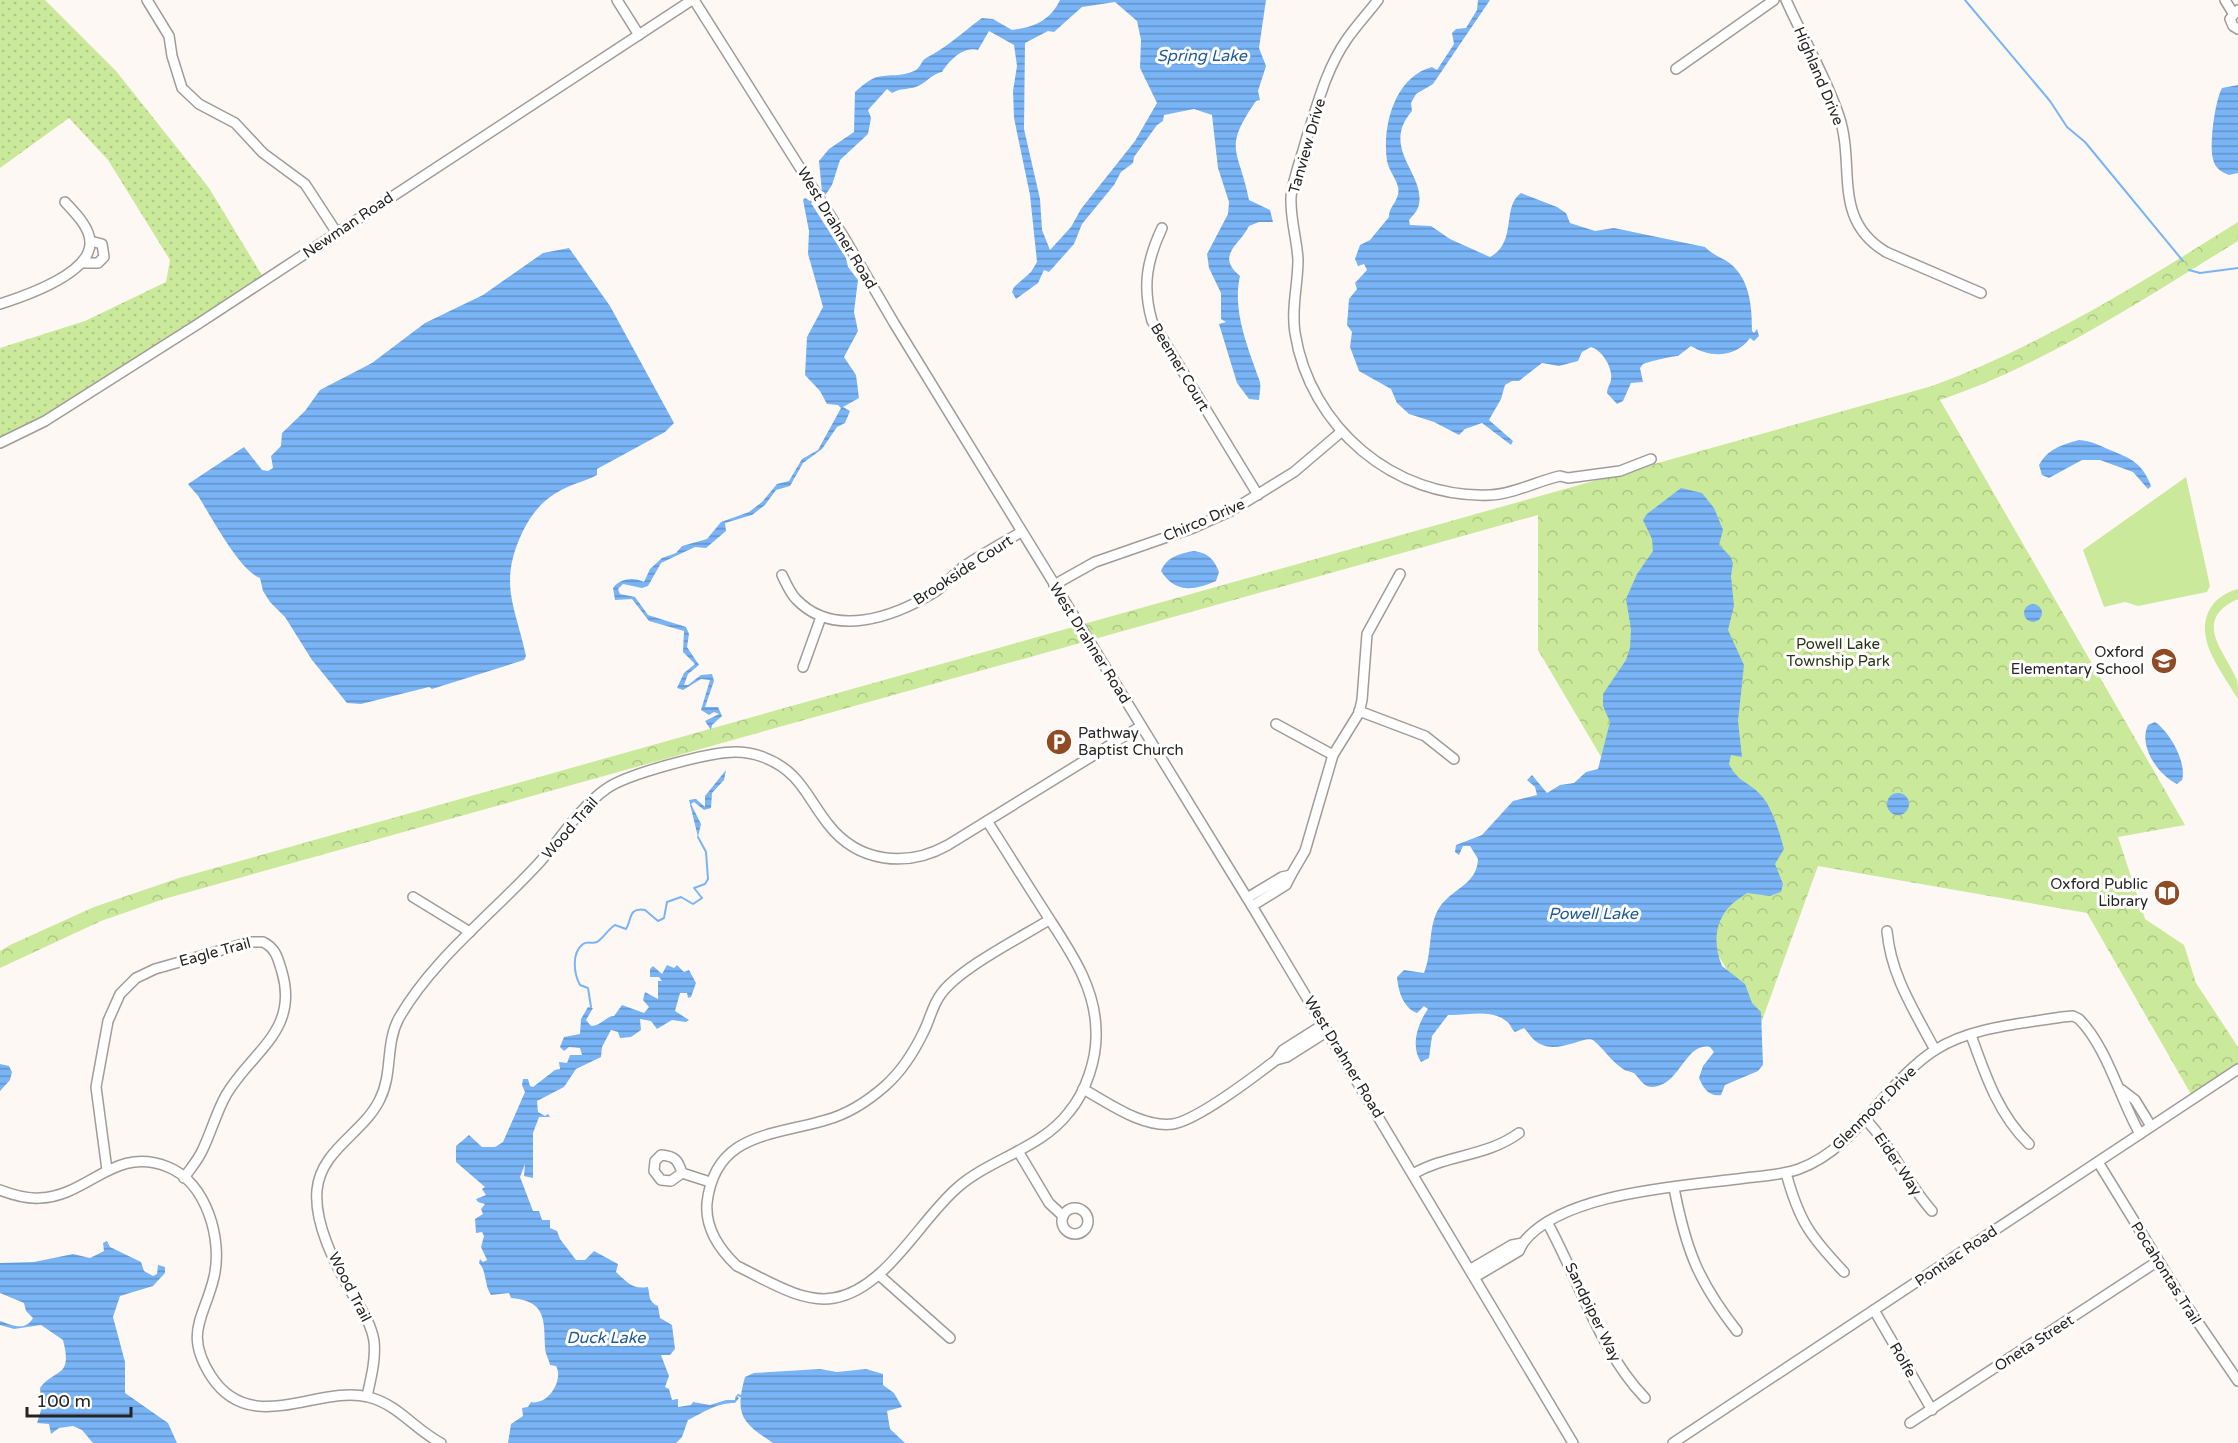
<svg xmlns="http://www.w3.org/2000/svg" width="2238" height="1443" viewBox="0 0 2238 1443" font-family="'Varela Round',sans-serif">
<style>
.grass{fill:url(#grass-dots)}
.park{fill:url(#park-crowns)}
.garden{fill:#cae99a}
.water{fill:url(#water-rules);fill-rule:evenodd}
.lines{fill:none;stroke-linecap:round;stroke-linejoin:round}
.stream{stroke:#79b4f7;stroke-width:2}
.minor-casing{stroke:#a29c99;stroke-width:12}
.minor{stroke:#fff;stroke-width:9}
.labels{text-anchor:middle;stroke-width:6;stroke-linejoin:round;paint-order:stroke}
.street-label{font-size:15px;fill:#262422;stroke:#fff}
.park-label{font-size:15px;fill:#293512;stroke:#fff}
.poi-label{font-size:15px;fill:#262422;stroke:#fff;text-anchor:end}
.water-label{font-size:16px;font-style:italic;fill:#1f5997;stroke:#fff}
</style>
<defs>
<pattern id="grass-dots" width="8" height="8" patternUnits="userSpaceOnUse" patternTransform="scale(1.5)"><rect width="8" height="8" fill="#cae99a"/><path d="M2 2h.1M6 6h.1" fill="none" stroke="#adc884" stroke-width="1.8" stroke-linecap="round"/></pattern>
<pattern id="park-crowns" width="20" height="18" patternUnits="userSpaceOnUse" patternTransform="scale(1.5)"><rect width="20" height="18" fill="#cae99a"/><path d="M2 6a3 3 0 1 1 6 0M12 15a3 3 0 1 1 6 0" fill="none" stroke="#adc884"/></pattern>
<pattern id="water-rules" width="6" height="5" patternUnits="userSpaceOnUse" patternTransform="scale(1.5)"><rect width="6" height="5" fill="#79b4f7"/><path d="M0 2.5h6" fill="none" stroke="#6392c8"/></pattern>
</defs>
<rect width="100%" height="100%" fill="#fef8f4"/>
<!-- grass -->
<path class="grass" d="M0,0H45L116,71L209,188L263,277L37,422L0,439V348L85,321L166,282L170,260L108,160L69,118L0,168Z"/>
<!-- park -->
<path class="park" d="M2238,222V241C2142,300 2048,363 1940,400L2185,825L2118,837L2145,919L2184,945L2196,983L2238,1047V1065L2192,1096L2087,913L1818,866L1760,1026L1538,650V515L164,899L101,921L0,968V951L10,945L94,907L179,878L1932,386C2042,345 2139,284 2238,222Z"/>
<!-- garden -->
<g class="garden">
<path d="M2186,477L2210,586L2207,592L2138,606L2125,602L2104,607L2083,550Z"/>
<path d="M2238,589V599C2191,620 2225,651 2237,680C2238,686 2238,693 2238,699C2222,671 2189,634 2214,603C2220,596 2230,591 2238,589Z"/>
</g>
<!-- water -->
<g class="water">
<path d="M1060,0H1266L1259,48L1266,66L1258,91L1260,100L1256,101C1222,150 1239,149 1249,200L1270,210L1273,222H1259L1249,226C1240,245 1215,255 1240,276C1232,310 1248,348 1259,379C1262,387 1259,394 1259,400L1249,399L1237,383L1219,324L1226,322L1221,319V293L1209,268L1207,254L1228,214L1229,202L1218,168L1212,115L1194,109L1164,115L1163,121L1157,125L1134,157L1133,163L1121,172L1114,185L1082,224L1074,244L1049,272L1044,270L1038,283L1016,299L1012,292L1014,287L1031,272L1037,262L1030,195L1014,118L1013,91L1017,66L1014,45L989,31L978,50C963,46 949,61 942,72C930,74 924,87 911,88C903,90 901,88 892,93L887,89L868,110L871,118L868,134L840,160L832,185L826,194L811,203L846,258L848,267L858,280L854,312L858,331L844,357L856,375L859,398L843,407L850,411L845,423L837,427L822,449L803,463L790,486L776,490L765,505L752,515L725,523L726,531L706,548L695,547L661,563L648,586L642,588L623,584L618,589L620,594L635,597L648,615L686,627L689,634L687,647L699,665L688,674L684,685H688L701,675L712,674L714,681L705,707H718L722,716L712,725L711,730L705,721L719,714L714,712L709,715L701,710L710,680L701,679L683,690L677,688L684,673L695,664L683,652L684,631L649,621L632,599L615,600L613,588C620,578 634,577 644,582L650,569L662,558L676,553L682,546L707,539L721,522L749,512L762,502L777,484L789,481L802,459L818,450L841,408L838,405L827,404L820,391L805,375L807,337L823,307L808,254L809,231L803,200L805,198L810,201L822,192L819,161L829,149L854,132L855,92C860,87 872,78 877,77C889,74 902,77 914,71C920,69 921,61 926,58C946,48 963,32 982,18L993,19L1012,30C1034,27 1050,21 1060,0ZM1115,2L1137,21L1141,40L1140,68L1157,103L1135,141L1081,209L1071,227L1050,250L1042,230L1040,199L1024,129L1025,43L1048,31L1054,32L1082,7Z"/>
<path d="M1478,0H1490L1433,84L1416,94L1411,103L1412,111C1380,148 1425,173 1419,204C1418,211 1413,215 1409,220L1410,225L1431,226L1450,239L1490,257C1518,242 1501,207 1521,193L1557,207L1566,213L1570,223L1595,231L1614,228L1705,247C1711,253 1717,256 1725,260C1750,275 1752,306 1752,331L1754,333L1757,329L1759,336L1754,341L1750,338C1736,358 1710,358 1691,346L1678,356C1673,356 1651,361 1643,364L1640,368L1643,382L1631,383L1623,401L1617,404L1607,393C1607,387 1611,384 1611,379C1613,368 1602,350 1591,347L1582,352L1578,361L1559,366L1542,363L1519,381H1512L1505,385L1501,399L1489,420L1513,441L1511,445L1482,423L1465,429L1459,435L1434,422L1409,414L1397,403L1391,389L1359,371L1350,347L1352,332L1347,325L1349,299L1357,289L1355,283L1367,270L1364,264L1358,266L1355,259L1360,245L1370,240L1389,217C1388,207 1401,200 1398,187C1396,178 1389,171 1387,161C1382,127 1394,77 1432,67L1437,70L1454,44L1452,33L1456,29L1466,28L1477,10Z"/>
<path d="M2238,85V173L2229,175C2221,172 2215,168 2213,159C2209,144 2215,101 2222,88Z"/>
<path d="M569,248L610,306L674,423L665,432L597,469V475C584,482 570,484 556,493C541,502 531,515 523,531C498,583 515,605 526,656L524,660L432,689L429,687L361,704L347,703L312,660L285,617L270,602L263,591L260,578C240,571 212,518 200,499C197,493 191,489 188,484L244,447L262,470L268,471L273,468L271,456L281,446L282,433L305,411L320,390L372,363L425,323L483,295L543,253Z"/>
<path d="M2079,440C2091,441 2099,445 2110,450C2131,458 2143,464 2151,486L2148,489L2133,472L2100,460H2082L2049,478L2042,475L2039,465C2048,449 2061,445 2079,440Z"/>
<path d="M1681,488L1702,493L1714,508L1723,530L1719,545L1730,556L1733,563L1731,576L1734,606L1728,630L1744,665L1738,721L1742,757L1731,755L1729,764C1738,782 1747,781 1759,793C1772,806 1779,831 1784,849L1775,864L1783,884L1781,892L1770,896L1747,893C1742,897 1736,900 1732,904C1714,921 1713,944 1722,966L1745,984L1752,1003L1761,1012L1763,1065L1758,1071L1725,1085L1721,1095C1709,1097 1703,1088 1699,1078L1703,1066L1714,1052L1710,1047C1687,1042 1681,1080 1658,1086C1646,1090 1642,1082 1635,1074C1632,1071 1627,1072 1623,1069C1611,1061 1603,1048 1593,1040C1585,1035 1559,1054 1540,1044C1532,1040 1529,1033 1524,1028L1515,1032C1511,1029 1511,1024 1506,1021C1490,1008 1466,1016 1448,1015L1432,1036L1429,1058L1421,1062C1410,1046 1418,1023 1428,1009L1424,1006L1417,1013C1403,1008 1398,990 1397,977L1404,970L1424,973C1433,952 1427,924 1441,905C1454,888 1477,884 1478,859L1470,846H1463L1459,855L1455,852L1456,845L1482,835L1513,801L1537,795L1535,787L1527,780L1532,775L1547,793L1560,785L1574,783L1586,772L1598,769L1610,722L1603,706V694L1626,660L1630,648L1631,629L1626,599L1637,574L1653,551L1652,539L1643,520L1647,514Z"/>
<path d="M1194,551C1208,553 1214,559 1219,572L1216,581C1193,591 1175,593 1161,571C1166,557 1181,553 1194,551Z"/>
<circle cx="2033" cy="613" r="9"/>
<path d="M2155,722C2170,732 2187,763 2182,780L2177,784C2158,775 2138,746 2148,725Z"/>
<path d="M726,770L724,780L712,793L711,808L704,810L694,802L691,804L701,824L698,837L689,800L696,799L705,807V796Z"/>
<circle cx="1898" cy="804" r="11"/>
<path d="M667,965L674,968L677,965L684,972L689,970L696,983L691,997L688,998L687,993H680L675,1011L689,1020L686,1022L672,1020L657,1029L651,1021L640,1019L641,1030L631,1037L620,1038L618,1032L611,1030L602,1047L601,1057L576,1069L564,1087L537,1101L538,1112L545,1116L548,1114L550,1117H539L533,1133V1178L524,1176L525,1164L520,1177L533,1211H539L542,1220H550V1228L557,1231L560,1239L576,1260H585L594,1251L618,1264L616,1272C626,1281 632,1290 648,1287C650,1296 648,1302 658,1306L660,1318L672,1325L675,1349L670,1355H661L669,1376L665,1387L669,1389L672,1400L678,1399V1407L691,1405L693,1402L710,1405L726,1400H735L736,1395L739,1398L735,1403C715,1403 703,1413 688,1420L682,1437L676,1443H508L511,1424L523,1416L522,1408L528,1407L531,1402C548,1406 564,1380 556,1366L550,1365C549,1359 545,1354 545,1347C544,1319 546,1301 511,1298L509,1293L491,1295C484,1285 487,1271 479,1263L480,1259L483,1262L487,1260L481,1247L484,1236L482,1232L476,1233L475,1219L483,1214L481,1209L485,1204L478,1202L476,1199L486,1195L482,1189L485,1187L456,1162V1146L469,1135L482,1147H495L503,1142L525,1092L522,1085L523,1079H528L530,1086L533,1087L555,1070L560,1069L559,1062L567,1063L570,1055H582L580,1048L569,1047L564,1051L560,1047L564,1037L580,1034L581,1019L588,1007L593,1008L586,1020L591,1026C601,1026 606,1016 614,1016L622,1005L644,1013L649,1007L643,1000L645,992L658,999V981H662L659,977H650V969L653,966L662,974Z"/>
<path d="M0,1064L9,1066L12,1072L10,1080L0,1091Z"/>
<path d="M107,1241L110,1247L141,1262L144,1271L153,1276L157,1274L158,1265L165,1267V1273L153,1286L120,1296L113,1317L125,1362V1393L168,1423L177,1443H93L82,1430L73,1426L59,1428L51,1434L49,1424L37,1423L42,1407L40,1388C55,1368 73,1379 63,1340L41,1325L14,1329L0,1325V1321C12,1325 25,1332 33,1318L26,1311L24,1303L0,1293V1263L34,1262L73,1254L90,1258L104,1251L103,1243Z"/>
<path d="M820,1369L837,1372L866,1369L883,1374V1385L894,1393L902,1407L887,1411L890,1429L905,1443H773C743,1423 734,1416 745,1377L754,1373Z"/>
</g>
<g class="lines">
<!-- stream -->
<g class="stream">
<path d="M1965,0L2050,101L2067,127L2085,142L2183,261"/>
<path d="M2189,270L2200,273L2238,268"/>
<path d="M591,1007L588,988L580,985C574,974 571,953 583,944C587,941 593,944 597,942C604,938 607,930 615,925L626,929C632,920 628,907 645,910L658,921L664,918L667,902L681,897L693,904L702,898L694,888L705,884L708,879L706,852L698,837"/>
<path d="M738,1395L743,1397"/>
</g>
<!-- minor casing -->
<g class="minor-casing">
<g id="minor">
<path d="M147,0L169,36L172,56L182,88L199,104L235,123L263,153L305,184L337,233"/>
<path d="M617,0L639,35"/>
<path d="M694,0L845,239L894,323L1252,906L1573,1443"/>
<path d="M1378,0C1368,13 1356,26 1347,39C1326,69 1317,106 1306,140C1301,159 1293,178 1291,197C1290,219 1297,239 1298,260C1298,285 1291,308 1295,333C1310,427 1394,499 1490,495C1514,494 1537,481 1560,476L1568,478L1620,471L1651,459"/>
<path d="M1786,0C1803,38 1826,77 1839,116C1856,166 1831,219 1886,252L1981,293"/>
<path d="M2225,0L2233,13"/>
<path d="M2238,10L2230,19L2233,26L2238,29"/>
<path d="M1676,69L1774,0"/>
<path d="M1162,228C1147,260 1142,286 1152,321L1258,495"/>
<path d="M83,263H98L104,257L102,244L90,241"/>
<path d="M0,304C25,296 93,273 90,241C89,226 74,212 65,202"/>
<path d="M0,443L45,421L198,324L692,0"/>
<path d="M782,575C786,583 790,593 796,599C834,639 894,617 935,592C946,584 954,573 966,565C984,553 1003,543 1021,532"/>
<path d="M1054,585L1095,562L1193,528L1231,511L1294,472L1341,432"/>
<path d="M803,667L821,617"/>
<path d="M1359,711L1425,736L1454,759"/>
<path d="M1276,724L1333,755"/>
<path d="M987,821C1006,850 1024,880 1043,909C1067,947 1096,985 1096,1032C1097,1058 1086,1092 1069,1112C1041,1149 991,1158 957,1188C919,1221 886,1289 834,1298C802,1304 765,1279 737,1266C719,1249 705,1228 707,1203C715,1133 772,1136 826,1120C848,1114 868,1101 885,1086C902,1071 914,1052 924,1031C930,1019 933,1004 941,994C960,968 1020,938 1049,920"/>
<path d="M1291,875L1305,851L1333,755L1359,713L1362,700L1367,634L1400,574"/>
<path d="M413,897L470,932"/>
<path d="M1247,898L1282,877L1291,875L1286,885L1252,906"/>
<path d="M1887,931C1891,976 1914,1010 1935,1050"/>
<path d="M1324,1024L1283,1050L1276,1060L1287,1057L1328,1031"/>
<path d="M1971,1035C1985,1074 1998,1114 2029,1144"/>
<path d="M1083,1089C1109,1103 1142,1128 1173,1124C1198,1120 1255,1076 1276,1060"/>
<path d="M2122,1090L2135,1100L2151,1126"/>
<path d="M1864,1118C1892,1146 1906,1182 1932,1211"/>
<path d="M1018,1151L1049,1203L1063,1216"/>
<path d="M2098,1162L2182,1299L2238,1381"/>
<path d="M107,1170L96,1087L108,1021L120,994L136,978L155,969L250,942H263C276,948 278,959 282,972C299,1031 252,1051 226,1095C216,1113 211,1133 202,1151C198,1160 190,1169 184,1178"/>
<path d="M682,1173L671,1181L661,1180L654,1171L655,1161L661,1155C675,1156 678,1160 682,1173L710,1182"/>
<path d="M1786,1173C1799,1221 1810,1236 1844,1272"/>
<path d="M1413,1174C1448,1154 1486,1157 1519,1133"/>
<path d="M1674,1188C1686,1250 1698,1281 1737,1331"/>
<path d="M0,1190C13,1195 26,1199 40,1198C89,1196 114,1145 168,1167C206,1182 223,1239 214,1277C205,1317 183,1332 211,1376C251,1438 319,1384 368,1397C398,1404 415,1430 441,1443"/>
<circle cx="1075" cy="1221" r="13"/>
<path d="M1547,1222C1579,1280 1599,1350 1645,1398"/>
<path d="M1523,1243C1561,1192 1685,1186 1745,1178C1763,1176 1782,1175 1799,1169C1857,1148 1884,1083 1935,1050C1971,1027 2020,1024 2062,1017L2073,1016L2079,1019C2107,1047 2120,1099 2140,1134"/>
<path d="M1471,1269L1512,1245L1523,1243L1519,1251L1475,1277"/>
<path d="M879,1275L950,1338"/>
<path d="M1874,1310L1932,1410"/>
<path d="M367,1396C371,1378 376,1359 374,1341C371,1322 359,1306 350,1290C334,1262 314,1223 317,1190C321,1149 364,1133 380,1099C393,1073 385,1044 399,1018C432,960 493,913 538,864C561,839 578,809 606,789C626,774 710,752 735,752C744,752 755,754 763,757C800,771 806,796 828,824C858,863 907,868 948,845L1141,726"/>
<path d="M1910,1423L2158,1261"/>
<path d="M1673,1443L2238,1069"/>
</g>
</g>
<!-- minor -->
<use href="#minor" class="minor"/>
</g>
<!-- icons -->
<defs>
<g id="school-disc" transform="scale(1.35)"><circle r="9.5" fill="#914b24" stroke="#fff"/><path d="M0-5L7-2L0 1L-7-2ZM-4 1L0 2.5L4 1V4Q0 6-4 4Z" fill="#fff"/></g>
<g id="parking-disc" transform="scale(1.35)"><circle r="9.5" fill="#914b24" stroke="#fff"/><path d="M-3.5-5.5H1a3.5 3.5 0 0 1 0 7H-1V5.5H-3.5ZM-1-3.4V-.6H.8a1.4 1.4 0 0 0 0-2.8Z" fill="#fff"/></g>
<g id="library-disc" transform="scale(1.35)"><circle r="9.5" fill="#914b24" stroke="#fff"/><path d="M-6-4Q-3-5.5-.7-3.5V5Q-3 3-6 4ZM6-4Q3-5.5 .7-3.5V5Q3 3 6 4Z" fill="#fff"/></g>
</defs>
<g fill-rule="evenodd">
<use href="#school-disc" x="2164" y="661"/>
<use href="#parking-disc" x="1059" y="742"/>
<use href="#library-disc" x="2167" y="893"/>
</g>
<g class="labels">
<!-- street labels -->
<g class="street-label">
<text transform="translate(1819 76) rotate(67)" y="5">Highland Drive</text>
<text transform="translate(1307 146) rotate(-74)" y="5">Tanview Drive</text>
<text transform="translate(348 225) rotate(-34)" y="5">Newman Road</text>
<text transform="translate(837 228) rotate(59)" y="5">West Drahner Road</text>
<text transform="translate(1180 367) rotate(59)" y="5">Beemer Court</text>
<text transform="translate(1204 520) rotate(-23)" y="5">Chirco Drive</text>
<text transform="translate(963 570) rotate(-33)" y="5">Brookside Court</text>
<text transform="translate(1090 643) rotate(58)" y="5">West Drahner Road</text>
<text transform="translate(570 828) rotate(-49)" y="5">Wood Trail</text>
<text transform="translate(215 952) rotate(-15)" y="5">Eagle Trail</text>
<text transform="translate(1344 1057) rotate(59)" y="5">West Drahner Road</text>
<text transform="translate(1874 1108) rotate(-45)" y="5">Glenmoor Drive</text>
<text transform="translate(1898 1164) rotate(56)" y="5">Eider Way</text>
<text transform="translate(1956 1256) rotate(-34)" y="5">Pontiac Road</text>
<text transform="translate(2166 1273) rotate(58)" y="5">Pocahontas Trail</text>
<text transform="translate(350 1287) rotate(63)" y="5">Wood Trail</text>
<text transform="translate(1593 1312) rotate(64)" y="5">Sandpiper Way</text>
<text transform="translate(2034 1343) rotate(-33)" y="5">Oneta Street</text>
<text transform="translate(1903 1360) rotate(60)" y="5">Rolfe</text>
</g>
<!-- park labels -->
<g class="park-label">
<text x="1838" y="649">Powell Lake<tspan x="1838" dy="17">Township Park</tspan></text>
</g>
<!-- poi labels -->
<g class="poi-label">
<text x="2144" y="657">Oxford<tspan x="2144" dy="17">Elementary School</tspan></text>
<text x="1078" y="738" text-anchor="start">Pathway<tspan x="1078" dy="17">Baptist Church</tspan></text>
<text x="2148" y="889">Oxford Public<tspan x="2148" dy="17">Library</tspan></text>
</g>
<!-- water labels -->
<g class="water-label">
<text x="1202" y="61">Spring Lake</text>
<text x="1593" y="919">Powell Lake</text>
<text x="606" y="1343">Duck Lake</text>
</g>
</g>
<!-- scale -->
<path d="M27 1407v9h104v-9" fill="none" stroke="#262422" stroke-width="3"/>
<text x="36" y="1407" font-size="18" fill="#262422" stroke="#ffffff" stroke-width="4.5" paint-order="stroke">100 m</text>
</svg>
